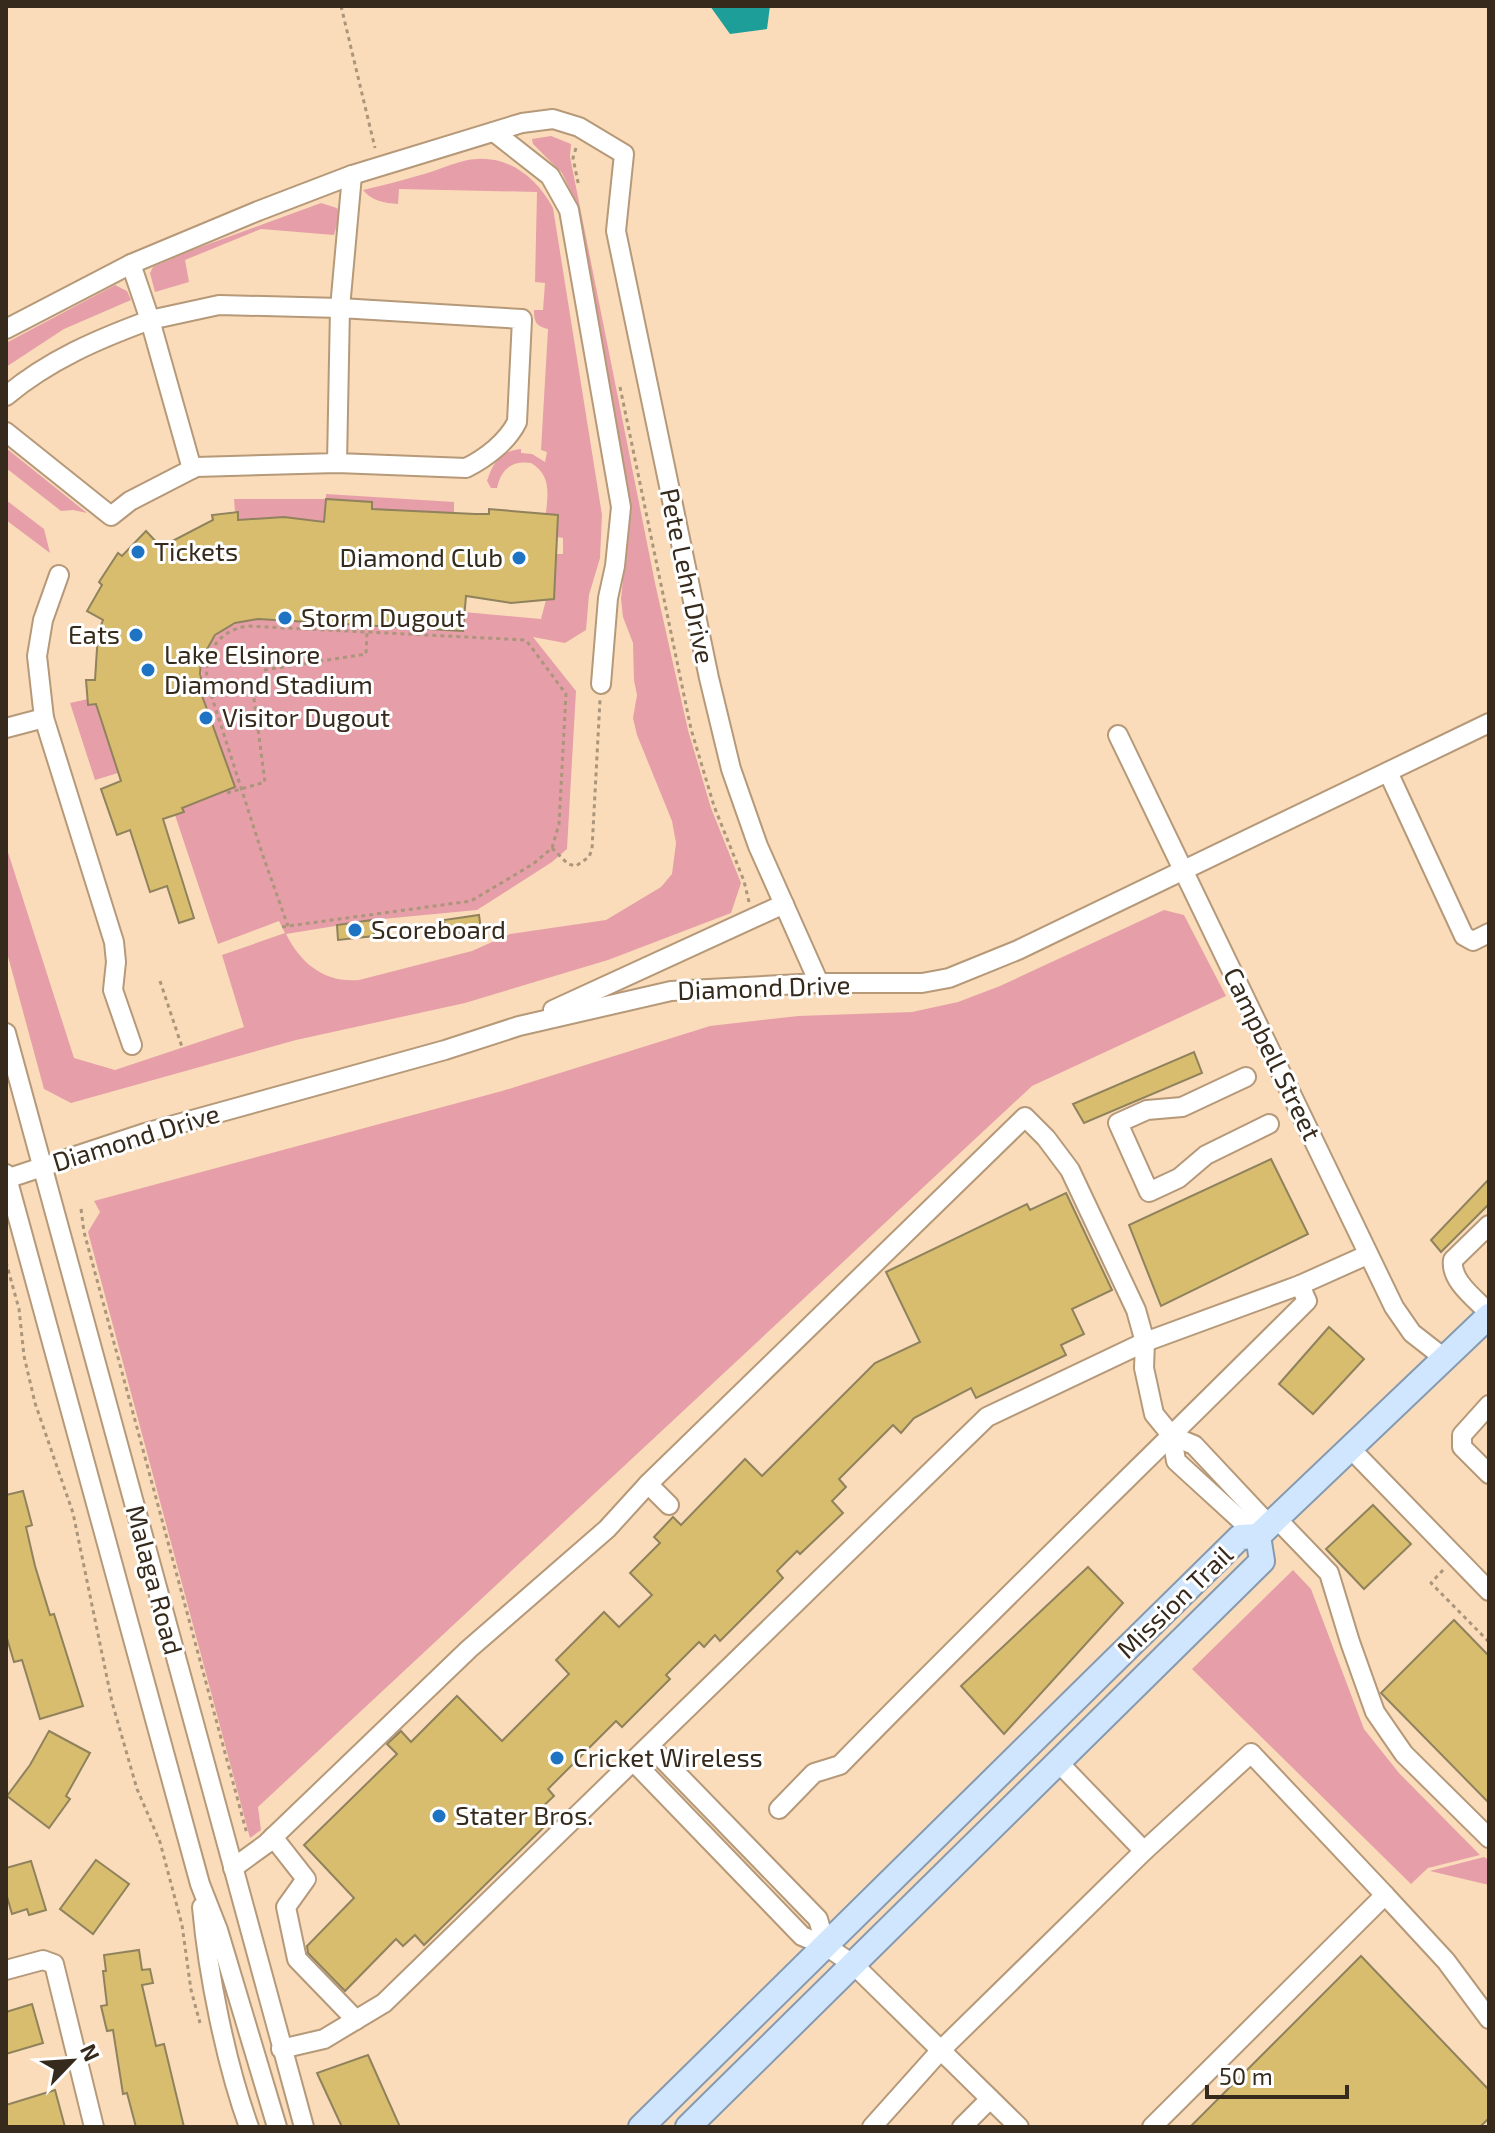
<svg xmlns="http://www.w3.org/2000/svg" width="1495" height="2133" viewBox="0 0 1495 2133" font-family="'Exo 2',sans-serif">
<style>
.green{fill:#e69fa8}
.water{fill:#1d9e99}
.building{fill:#d8bd6e;stroke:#8f825c;stroke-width:2}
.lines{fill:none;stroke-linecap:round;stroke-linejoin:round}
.minor-casing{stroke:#b59979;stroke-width:22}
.major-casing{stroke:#869aaf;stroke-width:28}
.path{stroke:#ab957b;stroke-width:3;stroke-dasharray:4 4;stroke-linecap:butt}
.minor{stroke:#fff;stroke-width:18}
.major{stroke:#d0e6fe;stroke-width:24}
.poi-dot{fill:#1e74c2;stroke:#fff;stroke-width:3}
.labels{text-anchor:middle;stroke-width:6;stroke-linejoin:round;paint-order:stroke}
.poi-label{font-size:26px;fill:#352a1c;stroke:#fff;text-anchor:start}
.street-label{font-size:26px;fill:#352a1c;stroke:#fff}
</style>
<rect width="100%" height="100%" fill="#fadcba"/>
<!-- green -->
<g class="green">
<path d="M551,136L571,144L570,157L655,583L688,730L711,808L741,883L731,913L608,960L465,1003L296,1040L71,1103L44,1089L6,949V846L74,1058L115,1070L244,1027L222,955L285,933L279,921L218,944L175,815L182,808L234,787L200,690L205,687C190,650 221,621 258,619L463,631L464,612L541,619L546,600L554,599L556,554H563V538L557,537L558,515L546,513C548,493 551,475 531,463C511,460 501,470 497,488H491L487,481C493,463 500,451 521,449V453L532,454L545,462L547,452L541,450L548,329C536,326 534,322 534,310H543L545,283L535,282L537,192L399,189L398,204C384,203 372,201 363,190C384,185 404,180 424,174C436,171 448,165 460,162C501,150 534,173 553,208L602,515L600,558L589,595L586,630L565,643L533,637L576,691L567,849L552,862L477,910L372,920L286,934C301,964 325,983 359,980L472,951L510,934L606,920L661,887L672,874L676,843L672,821L637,735L633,718L637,695L634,680L633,643L623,617L621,599L628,531L626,491L609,381L572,194L562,173L533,144L532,139Z"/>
<path d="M321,203L337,208L340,214L334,235L261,229L185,260L189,282L155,292L150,273L153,267L187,252Z"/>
<path d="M115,285L127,291L131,300L64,329L6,367V343Z"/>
<path d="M6,448L87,513L73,510L61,511L6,468Z"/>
<path d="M326,494L454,502V513L372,509V502L324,522L284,517L238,520V513L235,512L234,499H326Z"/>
<path d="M6,500L44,529L50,553L6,520Z"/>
<path d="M88,699V705H96L118,773L95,780L70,703Z"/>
<path d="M1164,910L1184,915L1226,996L1032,1086L258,1807L261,1830L250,1838L88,1232L100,1212L94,1201L502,1091L710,1026L798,1016L912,1012L958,1002L1000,986Z"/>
<path d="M1293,1570L1311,1589L1364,1729L1399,1773L1480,1855L1428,1868L1411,1884L1192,1669Z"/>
<path d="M1484,1857L1489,1860V1885L1430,1871Z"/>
</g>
<!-- water -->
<path class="water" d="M710,6H770L767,29L730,34Z"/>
<!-- building -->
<g class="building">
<path d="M326,499L372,502V509L475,514H489V509L558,515L554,599L511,603L466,596L463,631L258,619L235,623L215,635L201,660L200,674L204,688L200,690L235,787L182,808L184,812L163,819L194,918L179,923L167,886L150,892L130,830L117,835L101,789L121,781L96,704L88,705L86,680H95L98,633L103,620L87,611L102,585L99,582L118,553L122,556L146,531L161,547L213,520L212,515L238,512V520L284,517L324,522Z"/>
<path d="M479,915L481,930L446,935L444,920Z"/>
<path d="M372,920L374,936L338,940L337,925Z"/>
<path d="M1194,1052L1202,1073L1084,1123L1073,1104Z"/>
<path d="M1271,1159L1308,1234L1161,1306L1129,1225Z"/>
<path d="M1489,1179V1204L1441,1252L1431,1240Z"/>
<path d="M1066,1193L1112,1290L1072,1309L1084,1334L1061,1345L1066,1355L976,1398L971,1388L914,1418L901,1433L893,1425L839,1479L846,1487L832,1501L843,1513L800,1554L797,1551L777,1571L783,1578L720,1641L715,1635L704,1647L699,1642L666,1675L670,1679L622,1727L616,1721L548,1789L554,1796L538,1811L549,1822L424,1945L415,1935L403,1946L396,1939L345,1991L308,1953L307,1946L354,1898L304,1845L397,1754L387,1744L401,1731L411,1742L457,1696L502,1741L569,1674L556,1660L604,1612L619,1627L652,1595L630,1573L660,1543L654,1537L673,1517L681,1525L745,1459L762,1476L875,1363L920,1342L886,1272L1027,1204L1030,1210Z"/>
<path d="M1329,1327L1364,1359L1313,1414L1279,1384Z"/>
<path d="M23,1491L32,1525L26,1527L35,1566L50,1615L54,1614L83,1706L40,1719L22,1660L14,1662L6,1635V1495Z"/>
<path d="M1373,1505L1411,1544L1364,1589L1326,1549Z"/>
<path d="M1088,1567L1123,1603L1004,1734L961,1686Z"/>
<path d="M1454,1620L1489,1656V1803L1381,1693Z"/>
<path d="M49,1731L90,1753L66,1796L70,1799L49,1828L7,1796L30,1765Z"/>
<path d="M96,1860L129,1884L93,1934L60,1909Z"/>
<path d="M31,1861L46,1910L29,1915L27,1909L12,1914L6,1893V1868Z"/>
<path d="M139,1950L142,1970L150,1969L153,1983L142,1985L156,2046L164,2044L184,2127H136L127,2093L123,2094L113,2030L107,2031L101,2006L107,2005L103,1971H106L104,1955Z"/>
<path d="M1361,1956L1489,2090V2118L1480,2127H1190Z"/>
<path d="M32,2004L43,2043L6,2054V2012Z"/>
<path d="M368,2055L400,2127H342L317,2073Z"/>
<path d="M55,2090L65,2127H6V2105Z"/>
</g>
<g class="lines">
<!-- minor casing -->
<g class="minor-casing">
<g id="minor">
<path d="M494,132L550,176L569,210L621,507L615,566L608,598L601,684"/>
<path d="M131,264L150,320L219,305L340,308L352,175"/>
<path d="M6,329L131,264L258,211L352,175L522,123L553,119L579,127L624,154L616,231L709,678L731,769L758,846L819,983"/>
<path d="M6,396C49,360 98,339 150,320L192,469"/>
<path d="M6,432L111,516L130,501L196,467L337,463L340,308L522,319L517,422C507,442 486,458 466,468L337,463"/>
<path d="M44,718L114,942L116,962L113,990L132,1045"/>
<path d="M6,728L44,718L37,656L43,620L59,575"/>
<path d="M1118,735L1394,1307L1412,1333L1444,1358"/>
<path d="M1388,772L1464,936L1473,941L1489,933"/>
<path d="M553,1010L784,904"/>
<path d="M6,1033L304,2127"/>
<path d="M1246,1077L1182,1107L1147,1110L1118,1123L1149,1192L1179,1178L1206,1155L1269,1124"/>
<path d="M6,1174L200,1884L218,1930L277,2127"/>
<path d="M6,1179L145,1133L445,1050L519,1026L671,991L819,983H922L949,978L1018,950L1489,723"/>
<path d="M1489,1225L1453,1260C1450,1281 1476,1299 1489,1313"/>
<path d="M1489,1405L1462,1435V1447L1489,1474"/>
<path d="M1172,1436L1176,1461L1258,1536"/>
<path d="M1350,1448L1489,1591"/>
<path d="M648,1484L669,1505"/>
<path d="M1276,1518L1329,1573L1350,1642L1375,1712L1404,1754L1489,1838"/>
<path d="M650,1746L818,1919L826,1946"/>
<path d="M634,1762L802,1936L826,1946L854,1965L1019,2127"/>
<path d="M1059,1763L1144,1851L1251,1753L1385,1895L1152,2127"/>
<path d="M779,1809L814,1773L840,1765C993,1608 1152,1456 1307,1301L1300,1285"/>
<path d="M273,1837L306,1879L286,1907L297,1959L356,2020"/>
<path d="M233,1868L266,1844L469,1649L607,1529L648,1484L1025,1117L1046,1138L1070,1170L1136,1310L1145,1342L1300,1285L1367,1255"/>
<path d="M1385,1895L1446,1961L1489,2019"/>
<path d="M202,1907C208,1974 226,2064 249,2127"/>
<path d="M6,1970L43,1960L54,1964L94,2127"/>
<path d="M281,2049L324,2039L384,2003L987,1417L1145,1342L1144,1368L1154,1414L1172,1436L1194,1445L1269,1525"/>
<path d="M872,2127L940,2051L1144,1851"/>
<path d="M962,2127L990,2099"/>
</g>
</g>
<!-- major casing -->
<g class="major-casing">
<g id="major">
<path d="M1258,1536L1489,1316"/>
<path d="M641,2127L1240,1537L1258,1536"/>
<path d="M688,2127L1262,1561L1258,1536"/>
</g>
</g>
<!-- path -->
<g class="path">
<path d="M341,6L375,148"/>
<path d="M576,148L573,158L579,187"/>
<path d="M620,387L691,729L714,806L744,881L749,902"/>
<path d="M264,670L366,654L367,633"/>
<path d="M227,793L265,782L252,684"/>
<path d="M552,848L568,864L576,866L589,857L592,849L600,700"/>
<path d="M282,927L288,926L471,901L533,864L552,848L559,824L566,694L526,640L247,626C218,631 204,653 207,682L262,853L288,926"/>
<path d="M160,981L182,1047"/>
<path d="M81,1209L84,1232L247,1834"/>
<path d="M6,1262L19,1309L24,1356L35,1403L73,1513L112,1702L137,1789L160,1842L182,1925L191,1990L200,2023"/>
<path d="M1443,1570L1431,1583L1489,1642"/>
</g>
<!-- minor -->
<use href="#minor" class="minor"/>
<!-- major -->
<use href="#major" class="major"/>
</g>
<!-- markers -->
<g class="poi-dot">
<circle cx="138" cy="552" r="8"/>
<circle cx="519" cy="558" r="8"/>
<circle cx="285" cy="618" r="8"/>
<circle cx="136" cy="635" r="8"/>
<circle cx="148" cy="670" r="8"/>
<circle cx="206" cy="718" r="8"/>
<circle cx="355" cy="930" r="8"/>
<circle cx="557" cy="1758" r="8"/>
<circle cx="439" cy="1816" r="8"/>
</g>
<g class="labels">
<!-- poi labels -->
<g class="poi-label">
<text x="154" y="561">Tickets</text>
<text x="503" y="567" text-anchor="end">Diamond Club</text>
<text x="301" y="627">Storm Dugout</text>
<text x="120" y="644" text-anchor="end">Eats</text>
<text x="164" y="664">Lake Elsinore<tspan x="164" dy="30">Diamond Stadium</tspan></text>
<text x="222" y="727">Visitor Dugout</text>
<text x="371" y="939">Scoreboard</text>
<text x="573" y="1767">Cricket Wireless</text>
<text x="455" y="1825">Stater Bros.</text>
</g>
<!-- street labels -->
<g class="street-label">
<text transform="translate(687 576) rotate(78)" y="9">Pete Lehr Drive</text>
<text transform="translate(764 988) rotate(-2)" y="9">Diamond Drive</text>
<text transform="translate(1272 1054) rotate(64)" y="9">Campbell Street</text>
<text transform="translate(136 1138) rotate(-17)" y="9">Diamond Drive</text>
<text transform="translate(154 1580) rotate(75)" y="9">Malaga Road</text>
<text transform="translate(1175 1602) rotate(-44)" y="9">Mission Trail</text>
</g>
</g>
<!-- border -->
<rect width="1495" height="2133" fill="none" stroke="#352a1c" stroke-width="16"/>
<!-- north arrow -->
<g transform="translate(72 2061) rotate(65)" stroke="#ffffff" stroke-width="6" paint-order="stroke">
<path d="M0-6L14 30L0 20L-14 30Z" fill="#352a1c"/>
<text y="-12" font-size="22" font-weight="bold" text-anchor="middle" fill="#352a1c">N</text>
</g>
<!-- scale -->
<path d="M1207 2085v12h140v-12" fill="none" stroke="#352a1c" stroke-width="4"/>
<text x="1219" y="2085" font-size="24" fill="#352a1c" stroke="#ffffff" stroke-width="6" paint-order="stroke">50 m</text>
</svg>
